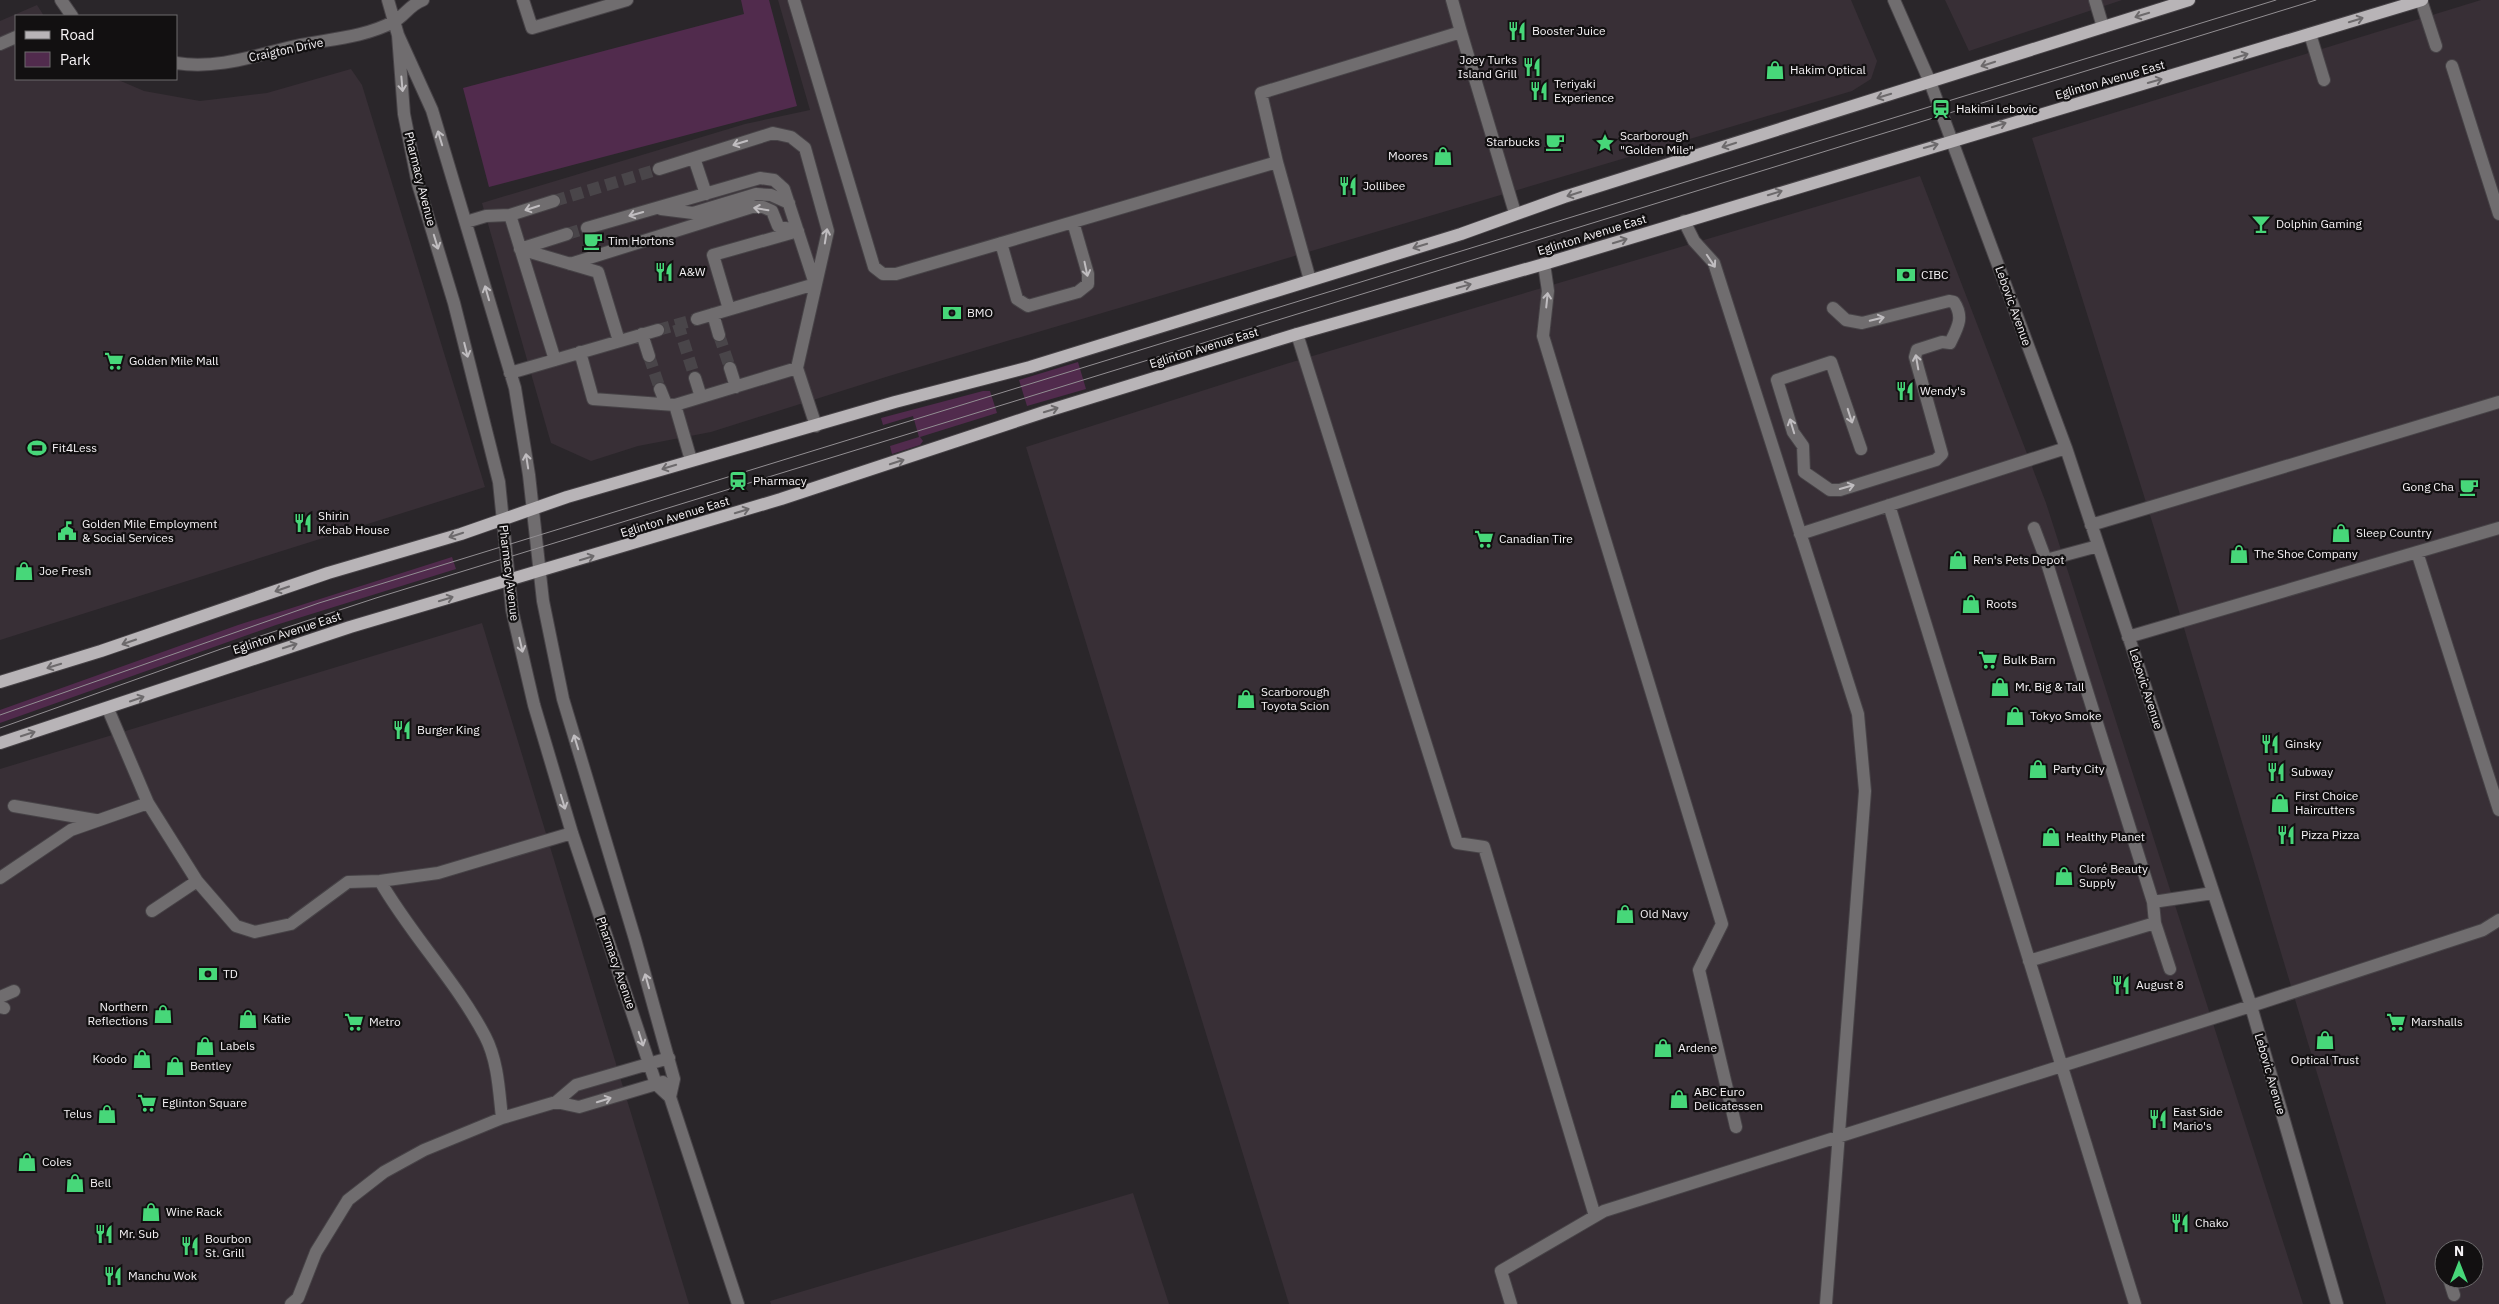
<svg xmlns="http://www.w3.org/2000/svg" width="2499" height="1304" font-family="'IBM Plex Sans',sans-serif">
<rect width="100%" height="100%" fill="#2a262a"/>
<path fill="#382f36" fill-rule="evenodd" d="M778,0H1851L1877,61L1871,79L1852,91L889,376L711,432L638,446L591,461L551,443L482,203L745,124L810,110Z
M1945,0H2122L1969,51Z
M2481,0H2499V1304H2386L2155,531L2032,138ZM2444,1249H2474V1279H2444Z
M37,5L44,16H16V79H116L144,91L200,101L267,93L351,69L362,85L485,487L0,640V21Z
M1920,176L2046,503L2303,1304H1289L1026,447L1289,363Z
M482,623L689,1304H0V769Z
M1133,1193L1169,1304H771L770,1301Z"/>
<path fill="#512b4d" d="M741,0H769L797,106L489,187L463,88L744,14Z
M1078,362L1086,389L1027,406L1019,380Z
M983,391H990L997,413L920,437L923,441L920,445L892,454L890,446L919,437L913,416L883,425L881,418Z
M452,557L456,569L276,625L0,723V710L238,625Z"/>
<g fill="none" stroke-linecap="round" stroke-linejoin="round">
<path stroke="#494549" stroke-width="12" stroke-dasharray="12 6" stroke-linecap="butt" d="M554,201L659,169
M567,234L587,228
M678,324L695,378
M658,330L697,319
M719,335L730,368
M649,356L660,389"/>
<g stroke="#474347" stroke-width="14">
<path id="minor" d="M61,0L72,16
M388,0L398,35L432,110L515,388L529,475L543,601L563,699L635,939L674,1079L670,1097
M523,0L532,28L627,0
M794,0L874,267L883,274H896L1277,162L1261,93L1461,32L1452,0
M1894,0L1930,82L2066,448L2251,1006L2337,1304
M2095,0L2103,27
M2421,0L2436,46
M1461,32L1515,213
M2310,34L2324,80
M398,35L404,114L418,184L454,303L499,482L512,610L534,705L572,833L656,1084L670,1097L738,1304
M0,44L16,37
M176,63C219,70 259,54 300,45C331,39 365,37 393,22C405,16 409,5 423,0
M2452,66L2499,214
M694,158L706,194
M1277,162L1310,280
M659,169L773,133L791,137L805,148L828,231L797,368L816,426
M661,209L693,213L756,194L771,195L789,203
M510,215L554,201
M1684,221L1694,241L1714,263L1858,714L1865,791L1826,1304
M466,222L486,216L510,215L555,360
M587,228L760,178L774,180L784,189L815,284
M1001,243L1017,299L1028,306L1078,292L1088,284V274L1073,222
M520,249L598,272L619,341
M520,249L567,234
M570,264L752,207H763L772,211L778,226L798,231
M1544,264L1548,291L1543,336L1722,924L1699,970L1736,1127
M1833,308L1846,320L1862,323L1949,301L1954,302C1964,317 1958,327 1950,343L1942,342L1917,350L1915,357L1942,454L1936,460L1840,490H1830L1804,472L1803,446L1793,432L1777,380L1831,362L1861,449
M729,309L713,255L798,231
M713,314L719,335
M697,319L815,284
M642,334L649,356
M1297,334L1457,843L1484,847L1595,1216
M580,352L593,399L675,405
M730,368L736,387
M510,373L658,330
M695,378L701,397
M660,389L666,404
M691,460L675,405L797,368
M1889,505L2135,1304
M2091,525L2499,402
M2034,528L2046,560
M1800,534L2066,448
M2098,546L2046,560L2153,902
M2417,552L2499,810
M2128,637L2499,528
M108,709L148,803L197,881L236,926L255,932L291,924L348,882L380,881L438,873L572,833
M14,806L95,820
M0,878L71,830L148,803
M380,881C411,935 456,981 485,1036C498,1061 499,1091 502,1118
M152,911L197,881
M2155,923L2170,969
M2029,961L2155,923L2153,902L2213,893
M0,997L14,991
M0,1007L4,1008
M556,1102L579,1107L663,1082
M2442,1259L2444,1265
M2449,1279L2454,1295
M291,1304L298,1298L316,1252L348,1200L384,1172L424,1150L502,1118L556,1102L576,1085L669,1058
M1511,1304L1501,1271L1604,1211L2251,1006L2483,930L2499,920"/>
</g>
<g stroke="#474347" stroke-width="14">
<path id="major" d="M0,682L101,651L328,573L461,534L567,497L895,402L1030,367L1461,234L1564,197L2189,0
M0,743L350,627L781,499L1044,412L1297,334L1544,264L2422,0"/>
</g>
<use href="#minor" stroke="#706d6f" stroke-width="12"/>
<use href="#major" stroke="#b8b4b7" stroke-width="12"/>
<path stroke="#928e92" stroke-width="1" d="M0,715L319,603L2276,0
M0,728L221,649L376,598L2316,0"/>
</g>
<defs><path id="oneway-shaft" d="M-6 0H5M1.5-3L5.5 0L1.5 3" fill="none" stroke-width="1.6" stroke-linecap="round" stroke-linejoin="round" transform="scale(1.25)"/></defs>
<g stroke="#6d6a6c">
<use href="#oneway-shaft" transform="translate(2142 15) rotate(163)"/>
<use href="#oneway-shaft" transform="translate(2356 20) rotate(-17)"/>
<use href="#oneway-shaft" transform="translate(2241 56) rotate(-17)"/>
<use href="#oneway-shaft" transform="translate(1988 64) rotate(162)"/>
<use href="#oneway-shaft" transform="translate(2155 81) rotate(-16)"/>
<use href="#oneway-shaft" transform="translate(1884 96) rotate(163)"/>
<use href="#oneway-shaft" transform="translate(1999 125) rotate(-17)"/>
<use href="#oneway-shaft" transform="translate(1729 145) rotate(162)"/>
<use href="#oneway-shaft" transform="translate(1931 146) rotate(-16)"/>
<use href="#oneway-shaft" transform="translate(1775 193) rotate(-17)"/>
<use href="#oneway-shaft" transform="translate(1574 194) rotate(162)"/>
<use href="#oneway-shaft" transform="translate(1620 241) rotate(-17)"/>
<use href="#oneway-shaft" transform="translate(1420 246) rotate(163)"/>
<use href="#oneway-shaft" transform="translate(1464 286) rotate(-15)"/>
<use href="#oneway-shaft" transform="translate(1051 410) rotate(-17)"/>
<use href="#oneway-shaft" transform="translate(897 462) rotate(-18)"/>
<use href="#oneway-shaft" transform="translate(669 467) rotate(163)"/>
<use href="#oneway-shaft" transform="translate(742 511) rotate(-17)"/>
<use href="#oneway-shaft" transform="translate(456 535) rotate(162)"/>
<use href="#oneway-shaft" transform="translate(587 558) rotate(-17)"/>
<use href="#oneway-shaft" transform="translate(282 589) rotate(161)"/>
<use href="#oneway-shaft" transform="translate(446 599) rotate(-17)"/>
<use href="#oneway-shaft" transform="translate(129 642) rotate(161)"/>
<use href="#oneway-shaft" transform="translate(290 646) rotate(-18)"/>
<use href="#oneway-shaft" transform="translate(54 666) rotate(163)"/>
<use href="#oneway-shaft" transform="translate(137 699) rotate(-19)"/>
<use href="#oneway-shaft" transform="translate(28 734) rotate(-18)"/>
</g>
<g stroke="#c0bdc0">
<use href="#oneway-shaft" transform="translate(402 84) rotate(85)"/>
<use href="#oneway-shaft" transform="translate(440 138) rotate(-107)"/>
<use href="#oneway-shaft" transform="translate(740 143) rotate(163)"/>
<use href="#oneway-shaft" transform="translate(532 208) rotate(162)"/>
<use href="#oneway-shaft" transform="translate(761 209) rotate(-171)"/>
<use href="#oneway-shaft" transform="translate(636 214) rotate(164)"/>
<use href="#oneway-shaft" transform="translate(826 236) rotate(-81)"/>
<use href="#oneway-shaft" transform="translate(436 242) rotate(73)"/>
<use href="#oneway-shaft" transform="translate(1711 261) rotate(56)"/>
<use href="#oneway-shaft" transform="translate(1086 269) rotate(78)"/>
<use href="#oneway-shaft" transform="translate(487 293) rotate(-106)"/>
<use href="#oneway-shaft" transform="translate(1547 300) rotate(-84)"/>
<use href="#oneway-shaft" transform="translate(1877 319) rotate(-14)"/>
<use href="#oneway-shaft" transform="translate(466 350) rotate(76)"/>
<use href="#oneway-shaft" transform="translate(1917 362) rotate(-100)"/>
<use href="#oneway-shaft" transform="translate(1850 416) rotate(72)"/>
<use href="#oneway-shaft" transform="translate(1792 426) rotate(-107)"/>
<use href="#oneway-shaft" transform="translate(527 461) rotate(-99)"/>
<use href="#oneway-shaft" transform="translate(1847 487) rotate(-16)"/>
<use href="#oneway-shaft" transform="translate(521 645) rotate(77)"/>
<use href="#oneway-shaft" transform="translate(576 742) rotate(-107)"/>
<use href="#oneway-shaft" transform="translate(563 802) rotate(73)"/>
<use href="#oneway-shaft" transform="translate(647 981) rotate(-106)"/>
<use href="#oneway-shaft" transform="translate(641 1039) rotate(72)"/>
<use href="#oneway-shaft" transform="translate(604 1100) rotate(-17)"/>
</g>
<defs>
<g id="restaurant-bare" transform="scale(1.5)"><path d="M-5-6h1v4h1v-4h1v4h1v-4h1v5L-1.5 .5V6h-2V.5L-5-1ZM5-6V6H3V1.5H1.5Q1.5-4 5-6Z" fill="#47d779" stroke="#121011" stroke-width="2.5" paint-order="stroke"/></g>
<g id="shop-bare" transform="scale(1.5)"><path d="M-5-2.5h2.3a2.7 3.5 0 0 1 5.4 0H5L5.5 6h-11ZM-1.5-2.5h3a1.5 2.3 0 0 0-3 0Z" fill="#47d779" stroke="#121011" stroke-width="2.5" paint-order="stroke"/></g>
<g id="station-bare" transform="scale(1.5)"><path d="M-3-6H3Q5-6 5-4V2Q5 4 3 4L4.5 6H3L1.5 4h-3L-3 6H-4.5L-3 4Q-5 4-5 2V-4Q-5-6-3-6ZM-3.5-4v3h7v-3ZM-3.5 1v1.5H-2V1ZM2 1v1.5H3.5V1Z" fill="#47d779" stroke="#121011" stroke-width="2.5" paint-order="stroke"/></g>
<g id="cafe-bare" transform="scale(1.5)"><path d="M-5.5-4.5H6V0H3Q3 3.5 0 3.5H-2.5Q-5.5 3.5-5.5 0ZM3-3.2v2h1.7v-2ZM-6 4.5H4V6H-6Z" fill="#47d779" stroke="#121011" stroke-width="2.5" paint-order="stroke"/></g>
<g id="sight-bare" transform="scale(1.5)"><path d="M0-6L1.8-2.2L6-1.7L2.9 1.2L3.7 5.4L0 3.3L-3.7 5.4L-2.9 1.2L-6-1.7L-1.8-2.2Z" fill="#47d779" stroke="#121011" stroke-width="2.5" paint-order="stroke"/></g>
<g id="bar-bare" transform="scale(1.5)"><path d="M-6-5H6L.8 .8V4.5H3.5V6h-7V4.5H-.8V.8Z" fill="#47d779" stroke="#121011" stroke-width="2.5" paint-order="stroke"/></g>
<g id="bank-bare" transform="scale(1.5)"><path d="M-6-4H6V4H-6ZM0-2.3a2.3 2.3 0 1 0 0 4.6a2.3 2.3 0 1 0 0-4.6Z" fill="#47d779" stroke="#121011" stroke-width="2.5" paint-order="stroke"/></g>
<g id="supermarket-bare" transform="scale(1.5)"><path d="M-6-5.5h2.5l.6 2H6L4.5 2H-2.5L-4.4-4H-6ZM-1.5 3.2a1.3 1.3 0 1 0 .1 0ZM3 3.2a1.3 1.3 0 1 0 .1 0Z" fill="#47d779" stroke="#121011" stroke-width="2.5" paint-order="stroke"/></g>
<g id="stadium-bare" transform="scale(1.5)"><path d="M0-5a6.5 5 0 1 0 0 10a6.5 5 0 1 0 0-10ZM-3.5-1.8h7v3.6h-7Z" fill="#47d779" stroke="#121011" stroke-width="2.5" paint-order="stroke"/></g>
<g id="civic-bare" transform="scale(1.5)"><path d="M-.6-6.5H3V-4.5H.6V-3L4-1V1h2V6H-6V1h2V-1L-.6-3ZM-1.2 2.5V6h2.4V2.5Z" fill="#47d779" stroke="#121011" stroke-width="2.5" paint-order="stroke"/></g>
</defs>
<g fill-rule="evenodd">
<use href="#restaurant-bare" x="1517" y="31"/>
<use href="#restaurant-bare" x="1532" y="67"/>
<use href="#shop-bare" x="1775" y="70"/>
<use href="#restaurant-bare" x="1539" y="91"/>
<use href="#station-bare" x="1941" y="109"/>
<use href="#cafe-bare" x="1555" y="142"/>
<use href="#sight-bare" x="1605" y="143"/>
<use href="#shop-bare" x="1443" y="156"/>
<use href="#restaurant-bare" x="1348" y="186"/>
<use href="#bar-bare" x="2261" y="224"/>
<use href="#cafe-bare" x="593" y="241"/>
<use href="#restaurant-bare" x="664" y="272"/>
<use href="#bank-bare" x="1906" y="275"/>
<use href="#bank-bare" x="952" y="313"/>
<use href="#supermarket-bare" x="114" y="361"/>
<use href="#restaurant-bare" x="1905" y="391"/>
<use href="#stadium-bare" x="37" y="448"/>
<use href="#station-bare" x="738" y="481"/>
<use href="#cafe-bare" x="2469" y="487"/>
<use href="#restaurant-bare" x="303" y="523"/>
<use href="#civic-bare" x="67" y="531"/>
<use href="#shop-bare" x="2341" y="533"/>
<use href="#supermarket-bare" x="1484" y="539"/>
<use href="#shop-bare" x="2239" y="554"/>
<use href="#shop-bare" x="1958" y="560"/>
<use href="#shop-bare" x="24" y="571"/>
<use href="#shop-bare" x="1971" y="604"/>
<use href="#supermarket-bare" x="1988" y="660"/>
<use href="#shop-bare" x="2000" y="687"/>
<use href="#shop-bare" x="1246" y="699"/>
<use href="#shop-bare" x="2015" y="716"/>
<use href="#restaurant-bare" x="402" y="730"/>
<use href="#restaurant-bare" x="2270" y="744"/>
<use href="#shop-bare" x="2038" y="769"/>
<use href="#restaurant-bare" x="2276" y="772"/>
<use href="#shop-bare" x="2280" y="803"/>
<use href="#restaurant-bare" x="2286" y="835"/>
<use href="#shop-bare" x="2051" y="837"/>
<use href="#shop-bare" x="2064" y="876"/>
<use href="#shop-bare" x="1625" y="914"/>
<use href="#bank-bare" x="208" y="974"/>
<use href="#restaurant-bare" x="2121" y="985"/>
<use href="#shop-bare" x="163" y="1014"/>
<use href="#shop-bare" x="248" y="1019"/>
<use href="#supermarket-bare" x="354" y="1022"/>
<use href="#supermarket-bare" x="2396" y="1022"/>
<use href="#shop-bare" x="2325" y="1040"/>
<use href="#shop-bare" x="205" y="1046"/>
<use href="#shop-bare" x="1663" y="1048"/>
<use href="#shop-bare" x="142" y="1059"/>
<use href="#shop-bare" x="175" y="1066"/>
<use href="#shop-bare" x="1679" y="1099"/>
<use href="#supermarket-bare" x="147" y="1103"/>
<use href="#shop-bare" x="107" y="1114"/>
<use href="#restaurant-bare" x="2158" y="1119"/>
<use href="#shop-bare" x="27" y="1162"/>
<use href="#shop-bare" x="75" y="1183"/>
<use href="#shop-bare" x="151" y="1212"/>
<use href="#restaurant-bare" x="2180" y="1223"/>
<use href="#restaurant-bare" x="104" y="1234"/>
<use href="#restaurant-bare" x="190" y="1246"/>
<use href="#restaurant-bare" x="113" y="1276"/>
</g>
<g text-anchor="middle" stroke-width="4.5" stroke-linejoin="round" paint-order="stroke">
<g font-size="12" fill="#f6f3f6" stroke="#121011" text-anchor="start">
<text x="1532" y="35">Booster Juice</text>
<text x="1517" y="64" text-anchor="end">Joey Turks<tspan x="1517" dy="14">Island Grill</tspan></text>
<text x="1790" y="74">Hakim Optical</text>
<text x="1554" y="88">Teriyaki<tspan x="1554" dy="14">Experience</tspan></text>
<text x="1956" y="113">Hakimi Lebovic</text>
<text x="1620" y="140">Scarborough<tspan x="1620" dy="14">"Golden Mile"</tspan></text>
<text x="1540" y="146" text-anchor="end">Starbucks</text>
<text x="1428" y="160" text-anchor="end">Moores</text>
<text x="1363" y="190">Jollibee</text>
<text x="2276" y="228">Dolphin Gaming</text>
<text x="608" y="245">Tim Hortons</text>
<text x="679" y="276">A&amp;W</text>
<text x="1921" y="279">CIBC</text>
<text x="967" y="317">BMO</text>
<text x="129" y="365">Golden Mile Mall</text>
<text x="1920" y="395">Wendy's</text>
<text x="52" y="452">Fit4Less</text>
<text x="753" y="485">Pharmacy</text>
<text x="2454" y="491" text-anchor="end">Gong Cha</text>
<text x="318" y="520">Shirin<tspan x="318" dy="14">Kebab House</tspan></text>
<text x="82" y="528">Golden Mile Employment<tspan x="82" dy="14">&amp; Social Services</tspan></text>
<text x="2356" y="537">Sleep Country</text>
<text x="1499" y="543">Canadian Tire</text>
<text x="2254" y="558">The Shoe Company</text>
<text x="1973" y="564">Ren's Pets Depot</text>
<text x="39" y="575">Joe Fresh</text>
<text x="1986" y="608">Roots</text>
<text x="2003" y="664">Bulk Barn</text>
<text x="2015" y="691">Mr. Big &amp; Tall</text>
<text x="1261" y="696">Scarborough<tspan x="1261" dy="14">Toyota Scion</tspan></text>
<text x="2030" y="720">Tokyo Smoke</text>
<text x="417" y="734">Burger King</text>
<text x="2285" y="748">Ginsky</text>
<text x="2053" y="773">Party City</text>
<text x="2291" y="776">Subway</text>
<text x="2295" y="800">First Choice<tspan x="2295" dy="14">Haircutters</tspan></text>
<text x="2301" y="839">Pizza Pizza</text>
<text x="2066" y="841">Healthy Planet</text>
<text x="2079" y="873">Cloré Beauty<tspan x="2079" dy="14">Supply</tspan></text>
<text x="1640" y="918">Old Navy</text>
<text x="223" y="978">TD</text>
<text x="2136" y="989">August 8</text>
<text x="148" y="1011" text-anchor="end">Northern<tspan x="148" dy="14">Reflections</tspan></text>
<text x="263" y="1023">Katie</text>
<text x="369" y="1026">Metro</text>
<text x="2411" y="1026">Marshalls</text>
<text x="220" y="1050">Labels</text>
<text x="1678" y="1052">Ardene</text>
<text x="127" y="1063" text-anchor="end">Koodo</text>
<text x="2325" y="1064" text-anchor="middle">Optical Trust</text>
<text x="190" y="1070">Bentley</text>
<text x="1694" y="1096">ABC Euro<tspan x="1694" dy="14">Delicatessen</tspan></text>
<text x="162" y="1107">Eglinton Square</text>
<text x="2173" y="1116">East Side<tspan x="2173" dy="14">Mario's</tspan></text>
<text x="92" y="1118" text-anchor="end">Telus</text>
<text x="42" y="1166">Coles</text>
<text x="90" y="1187">Bell</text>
<text x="166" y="1216">Wine Rack</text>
<text x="2195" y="1227">Chako</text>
<text x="119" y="1238">Mr. Sub</text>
<text x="205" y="1243">Bourbon<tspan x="205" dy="14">St. Grill</tspan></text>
<text x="128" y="1280">Manchu Wok</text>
</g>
<g font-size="12" fill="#f6f3f6" stroke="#121011">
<text transform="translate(286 50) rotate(-12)" y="4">Craigton Drive</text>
<text transform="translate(2110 80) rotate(-16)" y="4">Eglinton Avenue East</text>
<text transform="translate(420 179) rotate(76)" y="4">Pharmacy Avenue</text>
<text transform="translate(1592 235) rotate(-17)" y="4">Eglinton Avenue East</text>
<text transform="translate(2013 306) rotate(70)" y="4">Lebovic Avenue</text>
<text transform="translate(1204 348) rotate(-17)" y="4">Eglinton Avenue East</text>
<text transform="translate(675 517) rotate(-17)" y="4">Eglinton Avenue East</text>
<text transform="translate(509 573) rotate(83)" y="4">Pharmacy Avenue</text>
<text transform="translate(287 633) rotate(-18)" y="4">Eglinton Avenue East</text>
<text transform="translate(2146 689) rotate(72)" y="4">Lebovic Avenue</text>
<text transform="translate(616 963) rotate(71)" y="4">Pharmacy Avenue</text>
<text transform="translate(2270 1074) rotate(74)" y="4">Lebovic Avenue</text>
</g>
</g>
<rect x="15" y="15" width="162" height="65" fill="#121011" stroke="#6d6b6d"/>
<rect x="25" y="31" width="25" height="8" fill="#b8b4b7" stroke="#6d6b6d"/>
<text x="60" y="40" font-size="15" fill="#f6f3f6">Road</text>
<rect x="25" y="52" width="25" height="15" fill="#512b4d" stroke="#6d6b6d"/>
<text x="60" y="65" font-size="15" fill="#f6f3f6">Park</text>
<g transform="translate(2459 1264)"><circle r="24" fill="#121011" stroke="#6d6b6d"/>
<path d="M0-4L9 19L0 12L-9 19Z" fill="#47d779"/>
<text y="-8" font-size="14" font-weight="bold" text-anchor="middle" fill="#f6f3f6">N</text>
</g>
</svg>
